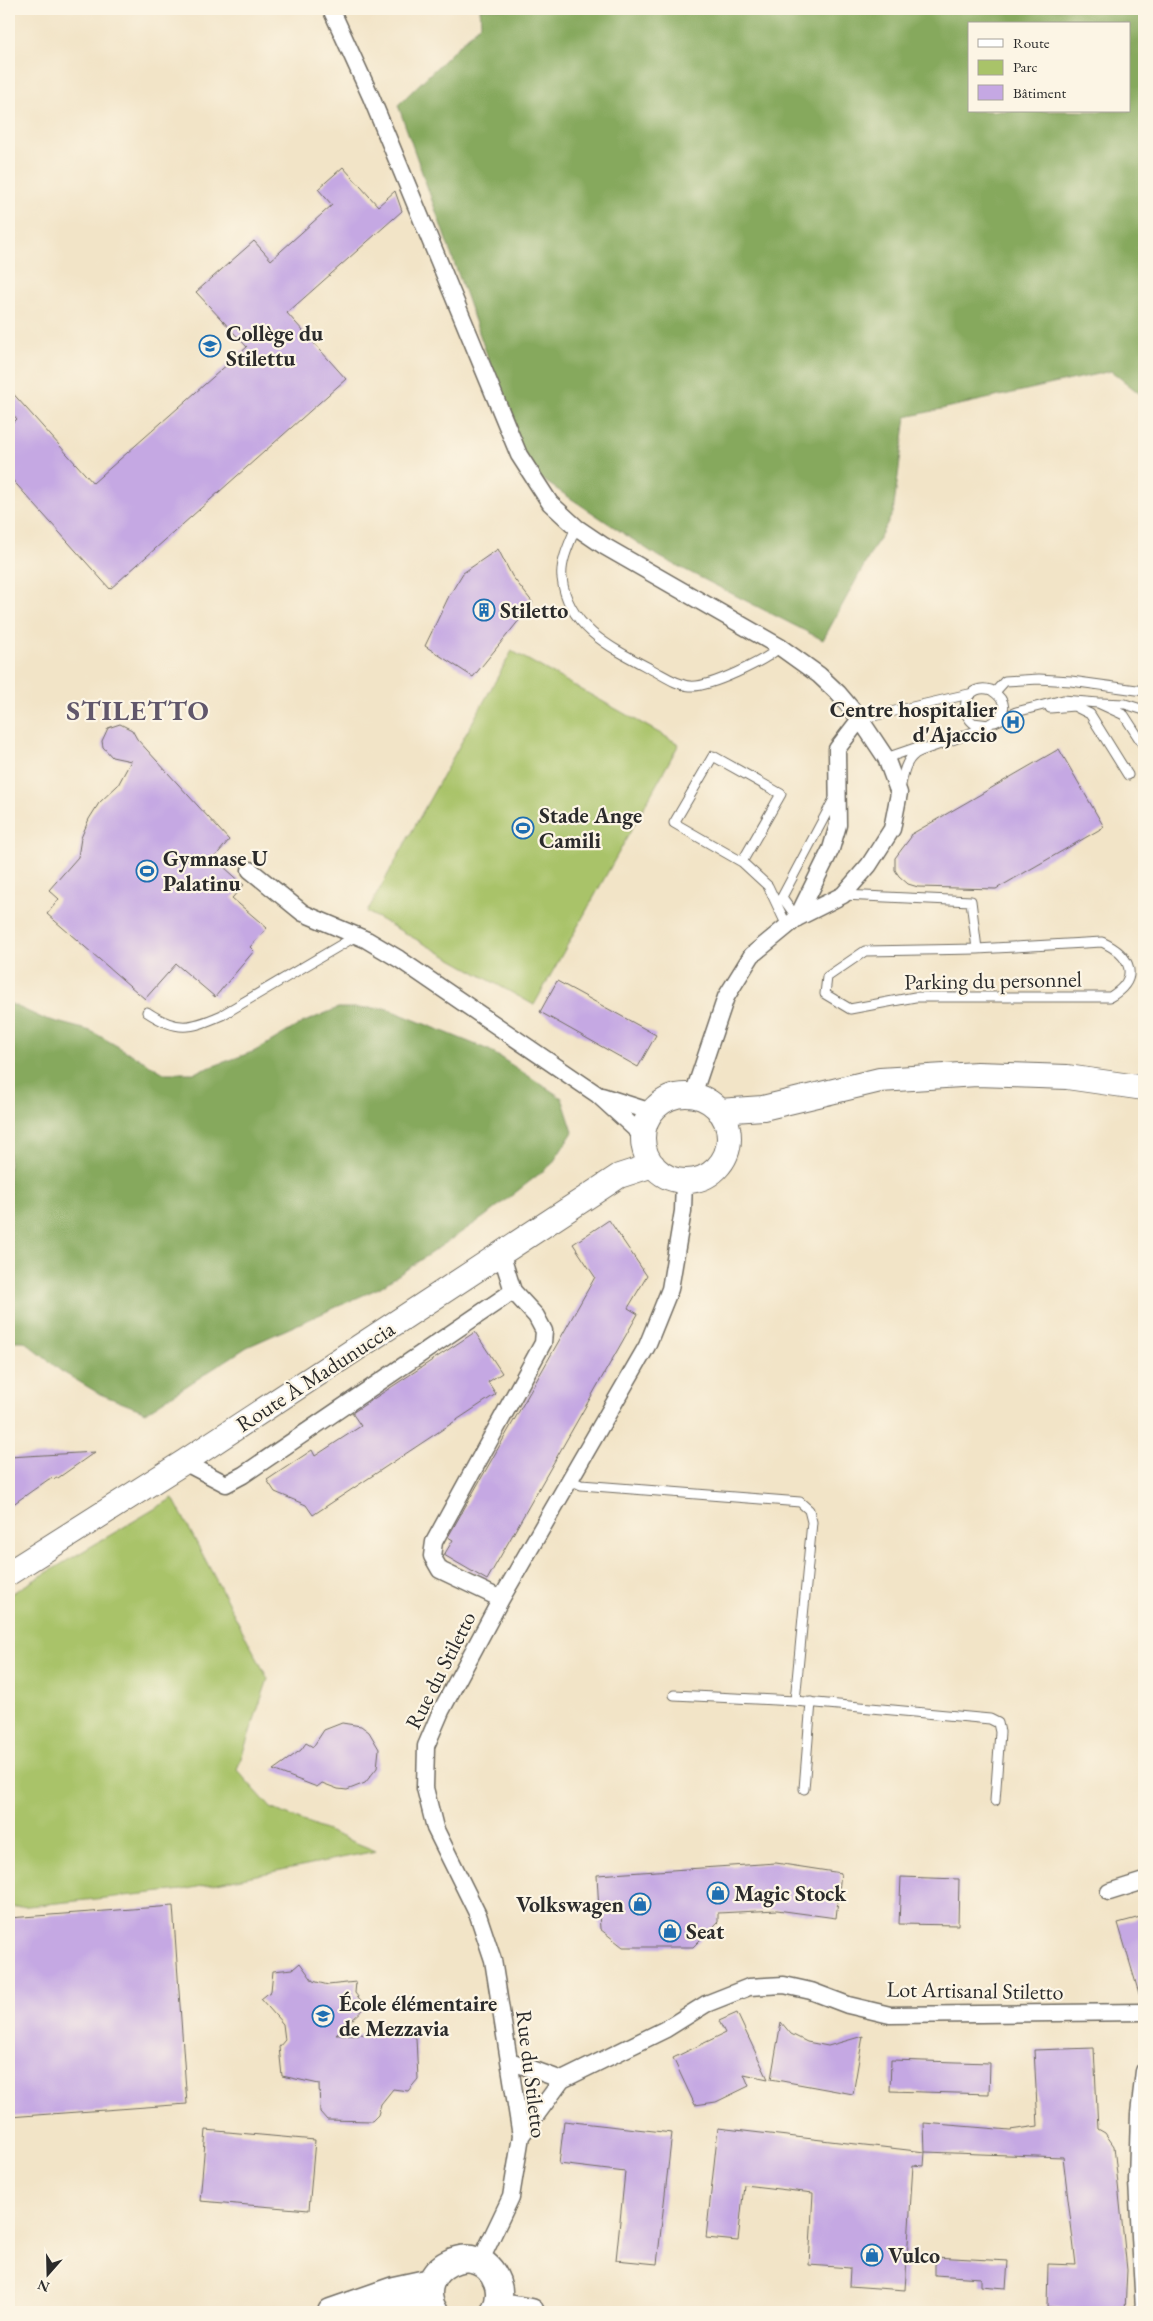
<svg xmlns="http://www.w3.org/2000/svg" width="1153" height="2321" font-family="'EB Garamond',serif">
<rect width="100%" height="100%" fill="#fcf5e5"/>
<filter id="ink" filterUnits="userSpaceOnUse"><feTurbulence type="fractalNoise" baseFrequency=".02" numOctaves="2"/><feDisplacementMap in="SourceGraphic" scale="10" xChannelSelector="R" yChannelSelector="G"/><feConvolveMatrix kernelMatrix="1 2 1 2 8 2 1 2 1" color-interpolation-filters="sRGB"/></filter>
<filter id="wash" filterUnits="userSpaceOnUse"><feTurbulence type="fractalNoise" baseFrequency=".0096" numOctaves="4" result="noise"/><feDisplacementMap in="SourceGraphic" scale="20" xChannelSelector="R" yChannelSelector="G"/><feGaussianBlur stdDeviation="1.12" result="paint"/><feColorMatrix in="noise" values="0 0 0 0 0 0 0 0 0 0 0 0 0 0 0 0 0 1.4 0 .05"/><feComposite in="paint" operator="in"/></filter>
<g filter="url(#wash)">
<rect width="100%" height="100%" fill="#f2e4c7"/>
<path fill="#a9c369" stroke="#6a774a" d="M512,651L679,744L534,1005L367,912Z
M173,1498L268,1679L237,1770L271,1808L376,1851L182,1890L9,1908V1595Z"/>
<path fill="#86a95d" stroke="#586a44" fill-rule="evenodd" d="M480,9H1144V397L1111,371L906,417L893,513L823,640L656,555L528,470L398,105L481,24ZM969,24H1129V111H969Z
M9,1003L42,1018L91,1031L164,1073H194L255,1051L302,1023L338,1008H385L489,1050L562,1098L573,1132L552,1164L484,1217L379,1288L247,1347L146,1412L100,1394L61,1371L24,1341H9Z"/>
<g id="blocks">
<path fill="#c5a8e3" d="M343,167L378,206L395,191L402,211L287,313L346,379L110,589L9,476V427L17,419L9,410V389L93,483L247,347L196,292L254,241L271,260L332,205L318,189Z
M498,549L512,576L533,603L473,677L425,646L449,596L463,573Z
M120,724L132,730L137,739L229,840L214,858L244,885L232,898L267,928L250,947L254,951L215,997L176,964L145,999L47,914L59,899L49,890L78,857L81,838L89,819L99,803L118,785L131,761L112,757L103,747L102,741L108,728Z
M1059,749L1104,827L996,889L918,887L908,884L899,876L895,870V858L911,837L910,835Z
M557,981L656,1035L638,1067L540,1012Z
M609,1220L647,1276L628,1308L638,1314L487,1580L444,1555L453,1540L448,1537L595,1277L573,1244Z
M475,1332L502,1373L488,1382L496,1394L313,1515L306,1505L275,1492L267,1480L312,1450L315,1456L361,1426L352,1413Z
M95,1452L58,1478L49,1479L9,1507V1457Z
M342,1723L361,1726L369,1732L379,1749L377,1768L365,1783L347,1790L338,1789L322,1783L317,1787L273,1770L301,1750L306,1743L313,1747L324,1730Z
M776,1863L841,1873L836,1918L777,1910L718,1913V1922L693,1947H623L600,1929L597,1875Z
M901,1877L959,1879L958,1925L899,1924Z
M173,1906L187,2104L9,2117V1918Z
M1144,1916V1997H1140L1118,1923Z
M300,1963L313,1981L328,1985L356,1982L355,1993L366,2007L336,2035L409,2033L416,2038L418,2079L408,2091L393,2089L381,2104L378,2115L372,2121L327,2120L320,2112L319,2084L282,2076L279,2047L285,2040L283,2024L261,1999L271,1991L273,1971L293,1969Z
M737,2013L768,2079L744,2074L749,2086L716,2102L695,2105L673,2058L725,2033L719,2021Z
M781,2022L791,2034L807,2042L828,2046L863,2036L853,2094L771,2079Z
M1094,2048L1098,2129L1105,2133L1114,2146L1127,2270L1125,2311L1047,2307L1048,2264L1076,2265L1063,2157L925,2152L924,2123L1010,2130L1038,2126L1034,2050Z
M891,2060L990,2063L989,2094L890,2091Z
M564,2121L672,2133L657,2264L616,2260L625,2172L559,2164Z
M718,2128L925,2152L924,2166L913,2165L905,2290L849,2286L850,2268L809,2265L813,2193L744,2185L738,2241L706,2238Z
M206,2130L315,2140L309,2210L200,2201Z
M935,2257L1008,2261L1006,2288L981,2286V2278L935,2275Z"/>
</g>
</g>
<g filter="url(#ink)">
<use href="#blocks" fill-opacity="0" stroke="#716c62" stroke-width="1"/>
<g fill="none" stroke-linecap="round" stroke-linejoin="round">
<g stroke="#716c62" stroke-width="11">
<path id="service" d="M576,527C570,542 560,562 562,578C567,627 613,649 651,669C663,675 676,685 690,686C709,688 765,661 780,647
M995,692L1005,681L1039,679L1071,681L1144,691
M1100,703L1125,704L1144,710
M1050,708L1074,706L1090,714L1128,775
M860,719L969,694
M995,722L1016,712L1063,700L1098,703L1124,715L1144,746
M886,758L921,746
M900,789C903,777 904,762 915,754C928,744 1041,723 991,690C969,683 956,708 973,723L989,725
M742,862L781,794L713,756L674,823L742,862L768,886L787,926
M843,895L971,901L977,949L865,951L827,977L825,994L850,1009L915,997H1110C1142,978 1130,955 1102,942L977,949
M797,918L782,897L835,797
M147,1012C177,1032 190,1029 222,1015L356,936
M570,1480L581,1485L800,1502L809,1510L812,1522L795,1701
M674,1695L795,1701L990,1719L998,1723L1000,1732L995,1801
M804,1789L811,1702"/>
</g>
<g stroke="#716c62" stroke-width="19">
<path id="minor" d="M331,9L371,97L519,455L550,503L576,527L604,546L780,647L819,675L838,693L860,719
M250,870L303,913L367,940L399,959L598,1095L643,1136
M693,1095L726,997L752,955L797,918L843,895L869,865L892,829L899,793L886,758L860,719L837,749L838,825L831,849L797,918
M602,1096L652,1112
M184,1462L226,1484L243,1475L513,1291L501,1253
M501,1599L440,1570L432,1556L434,1542L543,1343L544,1331L536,1316L513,1291
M1109,1892L1144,1881
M510,2061L562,2080
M1144,2071L1139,2114L1137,2181L1144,2309
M521,2136L562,2080L666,2029L706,2004L749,1987L784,1985L811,1991L848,2005L890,2015L1144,2012
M480,2262L511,2197L521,2136L493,1960L478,1915L435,1828L425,1788L426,1746L441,1711L501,1599L647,1346L670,1289L683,1211L684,1180"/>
</g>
<g stroke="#716c62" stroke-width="26">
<path id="secondary" d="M643 1138a43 43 0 1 1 86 0a43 43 0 1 1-86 0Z
M719,1111L763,1108L880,1080L977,1074L1067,1077L1144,1088
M9,1573L184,1462L619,1176L653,1165"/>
</g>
<g stroke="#716c62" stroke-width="29">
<path id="primary" d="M497,2306L531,2312
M331,2312L394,2290L431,2282
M388,2312L396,2310H433
M435,2312C408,2270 479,2233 497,2282C501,2293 499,2303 494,2312"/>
</g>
<use href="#service" stroke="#fff" stroke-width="9"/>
<use href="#minor" stroke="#fff" stroke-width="16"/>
<use href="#secondary" stroke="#fff" stroke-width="24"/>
<use href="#primary" stroke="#fff" stroke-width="26"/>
</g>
</g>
<defs>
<g id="school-ring" transform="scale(1.125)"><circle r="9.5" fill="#fcf5e5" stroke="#1f6fb2" stroke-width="1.5"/><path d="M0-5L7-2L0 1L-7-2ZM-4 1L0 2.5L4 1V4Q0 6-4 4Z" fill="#1f6fb2"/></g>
<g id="building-ring" transform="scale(1.125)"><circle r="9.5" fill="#fcf5e5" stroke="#1f6fb2" stroke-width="1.5"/><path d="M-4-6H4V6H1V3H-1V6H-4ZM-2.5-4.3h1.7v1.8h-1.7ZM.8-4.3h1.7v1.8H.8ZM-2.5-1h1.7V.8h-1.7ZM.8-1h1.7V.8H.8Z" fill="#1f6fb2"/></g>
<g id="hospital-ring" transform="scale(1.125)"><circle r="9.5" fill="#fcf5e5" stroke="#1f6fb2" stroke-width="1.5"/><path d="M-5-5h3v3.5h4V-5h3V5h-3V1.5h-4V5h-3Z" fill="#1f6fb2"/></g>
<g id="stadium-ring" transform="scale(1.125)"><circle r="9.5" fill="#fcf5e5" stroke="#1f6fb2" stroke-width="1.5"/><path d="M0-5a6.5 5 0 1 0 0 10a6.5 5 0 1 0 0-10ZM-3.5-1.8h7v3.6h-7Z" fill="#1f6fb2"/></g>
<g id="shop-ring" transform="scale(1.125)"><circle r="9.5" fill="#fcf5e5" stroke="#1f6fb2" stroke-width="1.5"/><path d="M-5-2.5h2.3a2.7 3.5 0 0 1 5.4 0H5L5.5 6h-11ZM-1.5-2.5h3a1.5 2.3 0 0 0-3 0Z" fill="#1f6fb2"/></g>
</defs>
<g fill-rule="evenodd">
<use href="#school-ring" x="210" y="346"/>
<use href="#building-ring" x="484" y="610"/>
<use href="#hospital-ring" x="1013" y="722"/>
<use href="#stadium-ring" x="523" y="828"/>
<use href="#stadium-ring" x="147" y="871"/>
<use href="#shop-ring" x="718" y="1893"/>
<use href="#shop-ring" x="640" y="1904"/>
<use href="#shop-ring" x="670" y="1931"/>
<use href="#school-ring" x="323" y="2016"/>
<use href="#shop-ring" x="872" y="2255"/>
</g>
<g text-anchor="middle" stroke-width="4.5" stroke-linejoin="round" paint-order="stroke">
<g font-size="22" font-weight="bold" fill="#2b2b2b" stroke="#fcf5e5" text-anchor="start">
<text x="226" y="341">Collège du<tspan x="226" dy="25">Stilettu</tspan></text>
<text x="500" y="618">Stiletto</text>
<text x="997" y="717" text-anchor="end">Centre hospitalier<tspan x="997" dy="25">d'Ajaccio</tspan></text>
<text x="539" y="823">Stade Ange<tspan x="539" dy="25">Camili</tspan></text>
<text x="163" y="866">Gymnase U<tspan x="163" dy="25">Palatinu</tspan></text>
<text x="734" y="1901">Magic Stock</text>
<text x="624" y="1912" text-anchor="end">Volkswagen</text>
<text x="686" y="1939">Seat</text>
<text x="339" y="2011">École élémentaire<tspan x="339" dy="25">de Mezzavia</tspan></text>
<text x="888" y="2263">Vulco</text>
</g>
<g font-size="22" fill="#2b2b2b" stroke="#fcf5e5">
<text transform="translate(993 980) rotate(-1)" y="8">Parking du personnel</text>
<text transform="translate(315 1376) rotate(-33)" y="8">Route À Madunuccia</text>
<text transform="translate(440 1670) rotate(-63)" y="8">Rue du Stiletto</text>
<text transform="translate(975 1990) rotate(1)" y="8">Lot Artisanal Stiletto</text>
<text transform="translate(532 2074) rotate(83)" y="8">Rue du Stiletto</text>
</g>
<g font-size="28" font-weight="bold" letter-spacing="1" fill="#61576b" stroke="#fcf5e5">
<text x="138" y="720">STILETTO</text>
</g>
</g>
<rect width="1153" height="2321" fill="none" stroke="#fcf5e5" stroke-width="30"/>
<rect x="968" y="22" width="162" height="90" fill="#fcf5e5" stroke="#a8a49b"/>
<rect x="978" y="39" width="25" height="8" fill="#ffffff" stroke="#a8a49b"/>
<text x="1013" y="48" font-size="15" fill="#2b2b2b">Route</text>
<rect x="978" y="60" width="25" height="15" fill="#a9c369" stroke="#a8a49b"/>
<text x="1013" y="72" font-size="15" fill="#2b2b2b">Parc</text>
<rect x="978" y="85" width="25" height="15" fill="#c5a8e3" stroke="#a8a49b"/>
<text x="1013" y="98" font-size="15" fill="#2b2b2b">Bâtiment</text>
<g transform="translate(48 2274) rotate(200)" stroke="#fcf5e5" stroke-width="4" paint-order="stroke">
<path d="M0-4L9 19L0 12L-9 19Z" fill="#2b2b2b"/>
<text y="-8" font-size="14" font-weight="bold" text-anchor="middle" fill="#2b2b2b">N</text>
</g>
</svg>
